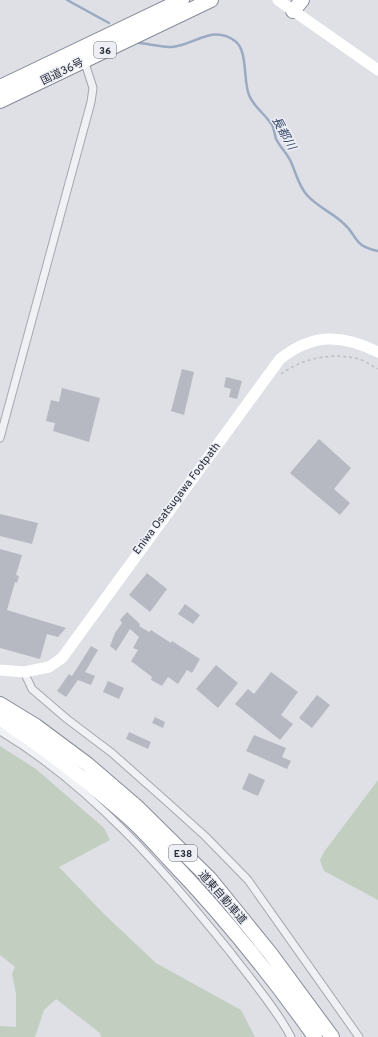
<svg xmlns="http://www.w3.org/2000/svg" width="378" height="1037" font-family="Overpass,'Noto Sans JP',sans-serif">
<rect width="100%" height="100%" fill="#dee0e6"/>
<path fill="#c2cfc0" d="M0,746L36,769L104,828L110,840L59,867L104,914L156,963L241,1010L255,1037H101L100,1033L56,999L44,1010L35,1037H0V1026L16,1027V994L12,974L15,967L0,955Z
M378,780V900L324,871L320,860L324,852Z"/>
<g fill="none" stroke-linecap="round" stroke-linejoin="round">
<path stroke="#9baac3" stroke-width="2.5" d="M67,0L109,23
M139,43C149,44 162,47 172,47C195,45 213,24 235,41C248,50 243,81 249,95C254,108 267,115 273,127C274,131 275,135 276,139C280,147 287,153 291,162C296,173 298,184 306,194C316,206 331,212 342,222C359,236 351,245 378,251"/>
</g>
<path fill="#b6b9c2" d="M182,369L194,372L184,415L171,411Z
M226,377L242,381L237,399L229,397L231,389L224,387Z
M62,388L100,398L89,442L53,431L55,423L46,421L51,400L59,402Z
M319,439L351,468L334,489L350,503L340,515L290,473Z
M0,514L38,523L32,544L0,536Z
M0,549L22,555L16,575L19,576L17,583L15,582L7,610L66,628L58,637L47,634L40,659L0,648Z
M147,573L167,589L150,612L129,595Z
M185,604L200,615L193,624L178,614Z
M127,612L140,624L139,626L149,632L151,630L171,643L172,641L200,659L192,673L187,670L178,684L168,677L162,686L151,680L152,677L131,661L138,650L133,648L139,637L130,629L116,651L110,646L115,633L122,623L120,620Z
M91,646L98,650L85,672L95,676L91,685L78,680L66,697L57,691L69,674L72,676Z
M216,665L238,683L218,708L196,689Z
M271,672L298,692L281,715L293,724L280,740L235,704L248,689L254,694Z
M108,681L124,688L119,699L103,692Z
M317,695L330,705L312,728L299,718Z
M155,717L165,722L163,728L152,723Z
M129,732L151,742L148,749L126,739Z
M254,735L286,748L282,757L291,761L287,769L246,751Z
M249,773L265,780L258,796L242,789Z"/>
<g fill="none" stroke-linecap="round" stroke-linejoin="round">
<g stroke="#a4a7af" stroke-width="9">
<path id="street" d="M0,438L91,102L93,88L84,60
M24,672L32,689L67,719L112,753L165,800L205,836L248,880L359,1037
M0,731C92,786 165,871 231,953C250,978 277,1010 291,1037"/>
</g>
<g stroke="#878c9b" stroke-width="16">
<path id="highway" d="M293,11L302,0
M0,87L182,0
M0,101L211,0
M0,704L36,726L87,764L136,806L210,879L270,953L332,1037
M0,719C45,747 87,781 127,816C142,829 156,845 169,859C222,914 271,975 315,1037"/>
</g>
<path stroke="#bcbec5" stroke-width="1.5" stroke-dasharray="3 3" stroke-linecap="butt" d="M281,374C303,358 332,352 359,359C365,361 372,366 378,369"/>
<use href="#street" stroke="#f0f1f5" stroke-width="7"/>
<path stroke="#fff" stroke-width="11" d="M278,0L378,70
M0,670L24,672L49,667L62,658L280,359C313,333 341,334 378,352"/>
<use href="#highway" stroke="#fff" stroke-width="14"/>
</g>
<g text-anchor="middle" stroke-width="3" stroke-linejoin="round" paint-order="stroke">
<g fill="#edeff4" stroke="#636772" stroke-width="1">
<rect x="94" y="42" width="22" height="16" rx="3"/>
<rect x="169" y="845" width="28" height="16" rx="3"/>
</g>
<g font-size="10" font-weight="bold" fill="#282d3b">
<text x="105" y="54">36</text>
<text x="183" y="857">E38</text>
</g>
<g font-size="11" fill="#282d3b" stroke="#edeff4">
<text transform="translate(62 71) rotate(-26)" y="4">国道36号</text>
<text transform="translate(176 498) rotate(-53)" y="4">Eniwa Osatsugawa Footpath</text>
<text transform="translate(223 897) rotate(49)" y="4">道東自動車道</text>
</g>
<g font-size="12" font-style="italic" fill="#36486c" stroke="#edeff4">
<text transform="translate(284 133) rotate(61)" y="4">長都川</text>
</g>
</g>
</svg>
